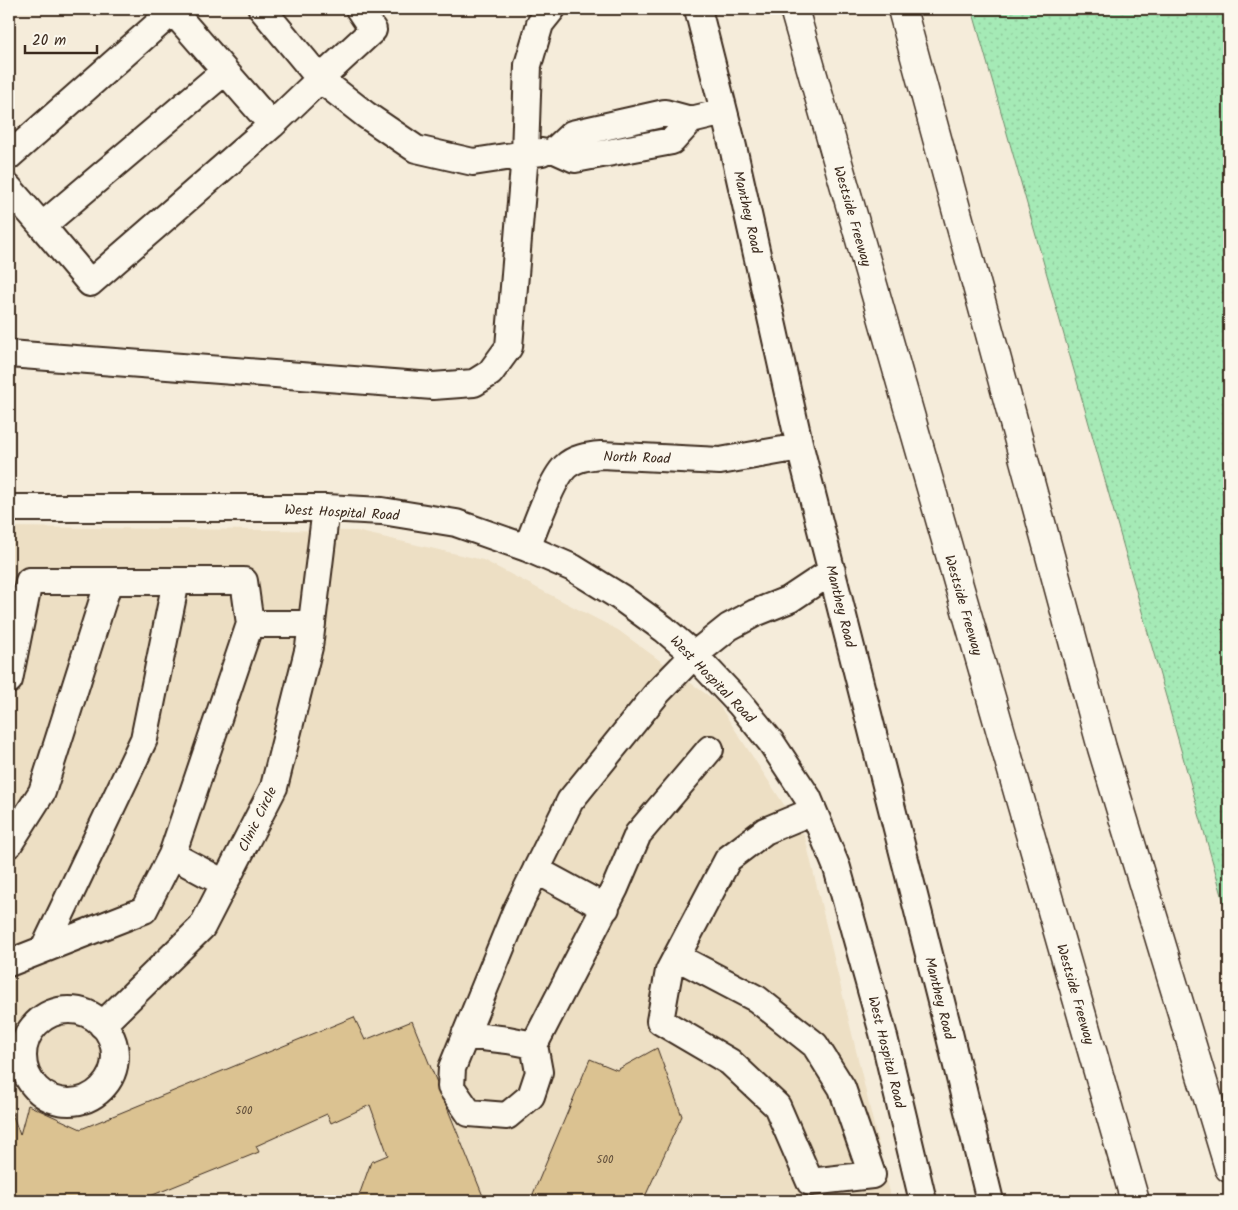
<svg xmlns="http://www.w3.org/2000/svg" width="1238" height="1210" font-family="Kalam,sans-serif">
<defs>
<pattern id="grass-dots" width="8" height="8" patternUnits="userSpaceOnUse" patternTransform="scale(1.25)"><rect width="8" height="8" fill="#a5eab6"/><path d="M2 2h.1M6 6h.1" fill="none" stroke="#8fc99c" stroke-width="1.8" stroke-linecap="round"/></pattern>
</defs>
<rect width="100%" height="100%" fill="#f5ecda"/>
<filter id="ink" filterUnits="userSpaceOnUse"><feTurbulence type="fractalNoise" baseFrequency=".02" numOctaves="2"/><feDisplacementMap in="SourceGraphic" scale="10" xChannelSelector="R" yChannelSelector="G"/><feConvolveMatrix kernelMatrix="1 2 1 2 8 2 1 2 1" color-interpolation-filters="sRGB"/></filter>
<g filter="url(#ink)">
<path fill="#eddfc4" d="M9,527L356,531L483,560L618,630L717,702L805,837L892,1201H9Z"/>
<path fill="url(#grass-dots)" stroke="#708a6a" d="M972,9H1229V920Z"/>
<path fill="#dbc291" stroke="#3b2a1e" d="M354,1017L365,1040L412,1021L485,1201H357L371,1162L388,1155L370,1105L331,1123L327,1114L256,1146L259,1152L138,1201H9V1105L20,1135L28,1105L81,1129Z
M657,1048L682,1116L643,1201H530L590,1059L617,1070Z"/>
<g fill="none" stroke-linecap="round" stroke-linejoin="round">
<g stroke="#3b2a1e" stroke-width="30">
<path id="minor" d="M262,9L320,79L373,30L359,9
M698,9L733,147L800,447L949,1033L990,1201
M691,120L672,141L575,159L555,150L572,134L665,113L691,120L724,112
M542,152L525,154L528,65L540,24L552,9
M9,156L173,11
M9,188L42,226L225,71
M42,226L90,283L272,125
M9,354L433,386L474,383L490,373L509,347L525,154L473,162L416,149L366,115L320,79L272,125L171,9
M9,508H326L382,511L456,523L527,548L573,568L620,597L664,629L694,655L740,704L771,742L808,798L837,868L883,1033L923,1201
M527,548C535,528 551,481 565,467C574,458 588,456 601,455L720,461L800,447
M9,680L29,581H244L250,624H312
M9,844L42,792L109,581
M172,855L250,624
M536,870L606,908
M44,949L144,739L176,581
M677,957L757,999L815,1045L842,1088L872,1175L810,1182L777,1106L730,1062L660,1021L669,971L728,859L765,831L813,811
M9,963L144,910L172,855L224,883
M23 1056a46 46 0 1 1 92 0a46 46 0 1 1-92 0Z
M102,1025L202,927L274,787L309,647L326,508
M465,1035L508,1040L534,1045L539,1072L531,1096L507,1116L469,1113L451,1087L452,1068L516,911L570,801L658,692L694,655L729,627L755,613L790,599L832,571
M534,1045L615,888L638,834L710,749"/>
</g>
<g stroke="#3b2a1e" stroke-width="31">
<path id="highway" d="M794,9L1135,1201
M902,9L1102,748L1229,1168"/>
</g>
<use href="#minor" stroke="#fbf7ec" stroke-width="26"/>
<use href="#highway" stroke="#fbf7ec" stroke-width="28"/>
</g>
</g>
<g text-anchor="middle" stroke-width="4" stroke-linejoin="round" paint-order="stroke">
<g font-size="11" fill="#63503b">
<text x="244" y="1114">500</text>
<text x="605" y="1163">500</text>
</g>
<g font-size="14" fill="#3b2a1e" stroke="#fbf7ec">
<text transform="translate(748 212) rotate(77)" y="5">Manthey Road</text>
<text transform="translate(853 216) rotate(74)" y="5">Westside Freeway</text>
<text transform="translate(637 457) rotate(2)" y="5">North Road</text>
<text transform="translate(342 512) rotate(3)" y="5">West Hospital Road</text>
<text transform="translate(964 605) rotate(74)" y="5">Westside Freeway</text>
<text transform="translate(841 606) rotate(76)" y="5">Manthey Road</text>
<text transform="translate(713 679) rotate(46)" y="5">West Hospital Road</text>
<text transform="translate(257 819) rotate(-64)" y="5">Clinic Circle</text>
<text transform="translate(1076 994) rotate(74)" y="5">Westside Freeway</text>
<text transform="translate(940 998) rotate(76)" y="5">Manthey Road</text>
<text transform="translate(887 1052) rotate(76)" y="5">West Hospital Road</text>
</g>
</g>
<rect width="1238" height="1210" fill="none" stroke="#fbf7ec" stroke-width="30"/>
<rect x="15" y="15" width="1208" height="1180" fill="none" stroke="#3b2a1e" stroke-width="2" filter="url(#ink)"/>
<path d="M25 45v8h72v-8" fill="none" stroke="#3b2a1e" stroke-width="2.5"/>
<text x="32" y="45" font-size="15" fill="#3b2a1e" stroke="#fbf7ec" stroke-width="4" paint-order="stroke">20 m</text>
</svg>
